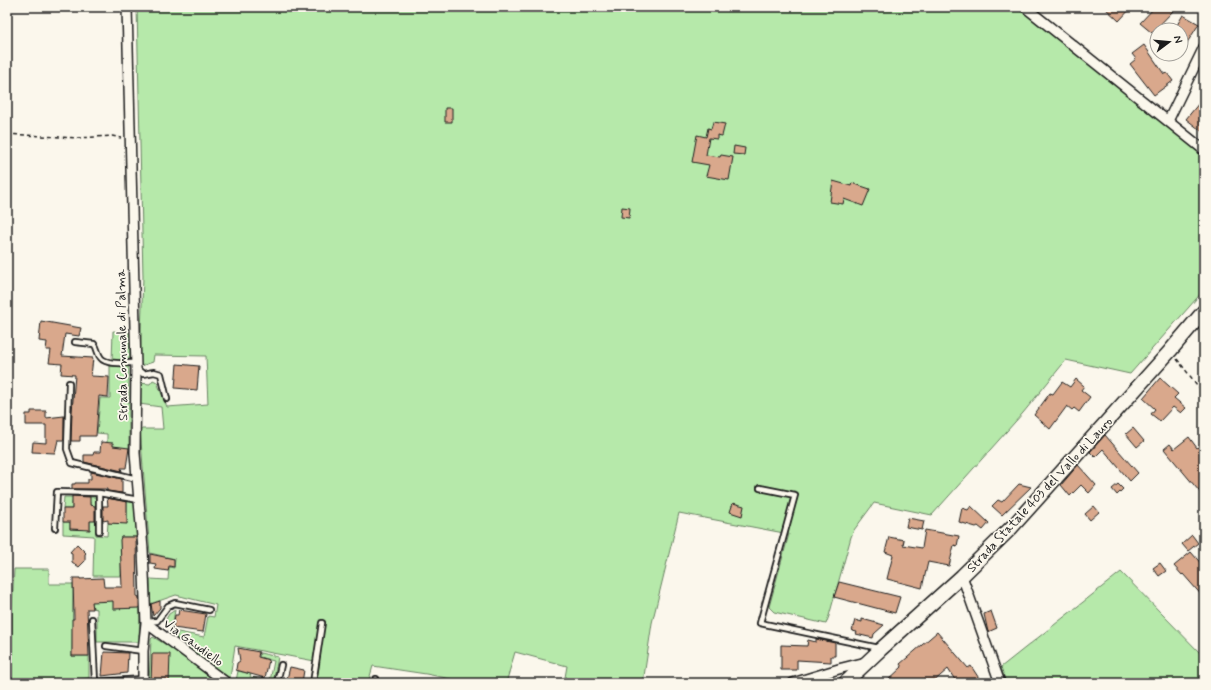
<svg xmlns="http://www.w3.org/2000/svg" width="1211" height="690" font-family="Mynerve,sans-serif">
<rect width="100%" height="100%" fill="#fbf7ec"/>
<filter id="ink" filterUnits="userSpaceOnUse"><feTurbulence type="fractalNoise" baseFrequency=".025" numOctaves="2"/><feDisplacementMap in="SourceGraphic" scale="8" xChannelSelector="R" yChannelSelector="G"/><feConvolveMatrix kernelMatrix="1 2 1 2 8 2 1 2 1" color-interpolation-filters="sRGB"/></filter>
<g filter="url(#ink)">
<path fill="#b6e9aa" stroke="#698263" d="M137,7H1025L1204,149V290L1130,374L1066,360L1023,413L932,515L874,503L854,530L851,537L829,616L826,624L774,612L769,607L789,534L679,513L652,623L643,683H564L567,666L515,652L506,683H471L426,674L373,666L368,683H316L320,662L235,646L230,678L176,641L178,632L204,637L208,616L214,617L216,605L176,595L150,604V579L168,580L169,567L174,568L175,559L150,553L140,429H163L161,407L139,404V383L150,384L153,380L157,382L167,407L208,404L206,356L154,355L153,362L141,366L140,362L143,277Z
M113,331L130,333V358C125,363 119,361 112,361Z
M110,366H129V449L113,446L107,443V434L97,433L100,398H110Z
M64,497H96V535L107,536L108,523H127V502H108L107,497H134L137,537H121V576H93L94,536L63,534V522H70V529H90V502H72V509H63Z
M14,569H49V584H73L72,656H89V678L48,683H12V608Z
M1121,572L1204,657V683H1006L1001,667Z
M113,599L114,609L140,607L139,642H97V609L92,608V600Z
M175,610L172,629L168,627L165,621L169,614Z
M153,637L197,663L222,683H149L151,639Z
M260,653L278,657L273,683H239L236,681L238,671L251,674L250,677L270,681L274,661L259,657Z"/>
<path fill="#d9a88c" stroke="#1c1c1c" d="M1104,7H1132L1119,21Z
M1155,7H1170L1173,11L1152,33L1140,23Z
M1183,15L1199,24L1181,52V30H1174Z
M1144,45L1164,74L1167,73L1173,81L1154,95L1130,64L1136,59L1132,54Z
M1204,97V133L1186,119Z
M445,108H452V122H445Z
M713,122L725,124L722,136L717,135V139L709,138L706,155L720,157L721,155L733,157L729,180L706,176L709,165L692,162L697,135L706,137L708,128L711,129Z
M734,146L745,148L744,155L733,154Z
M833,181L851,186L852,183L870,189L863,206L844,199L843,204L830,202Z
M622,207L630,208L629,218L621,217Z
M41,321L81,328L79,336L65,334L62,356L93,358L91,376L109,377L108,397L99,396L96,436H80V441H71L72,412L75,375L61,374L62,364L49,363L51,350H46L47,342L39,341Z
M177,364L199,366L197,390L175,388Z
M1160,378L1178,394L1174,398L1186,408L1181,413L1173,407L1160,421L1151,414L1155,409L1143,398Z
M1076,379L1084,386L1081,390L1090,397L1079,412L1074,408L1072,410L1067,406L1050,429L1034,415L1050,393L1053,394L1062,382L1070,387Z
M31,411H46V418L64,416V440H58L55,453L32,452L33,442L46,443V425H26V414H31Z
M1133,428L1144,441L1137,447L1126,434Z
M1105,435L1138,473L1130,481L1103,449L1095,457L1090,452Z
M1189,437L1197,448L1204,442V497L1164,449L1170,444L1174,449Z
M101,442L113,443V446L129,448L126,468H121L122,471L84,462V455H93L94,452H100Z
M1078,465L1096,485L1089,493L1081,485L1070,496L1061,485Z
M91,472L122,479V493L107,491V489H72V484H75V483H88V479H91Z
M1019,484L1031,487L1002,515L992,506L998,500L1002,502Z
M1118,484L1123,489L1117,495L1112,489Z
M72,496L90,497V505L95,506V521H90V530L70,529V522H63V509H72Z
M107,498L127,502V524L108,523V520L103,521V506H108Z
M733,503L744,506L742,516L730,512Z
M971,506L989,523L983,530L978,526L976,527L959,522L962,508L968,510Z
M1094,506L1099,512L1090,520L1085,514Z
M908,518L924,521L922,530L906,527Z
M925,530L959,536L957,546L954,545L949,566L928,562L922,588L887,579L893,555L885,552L889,537L904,540L903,545L922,548Z
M1192,535L1198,543L1188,551L1182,544Z
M121,537H136L137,596L139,597V608L113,609V601L92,602L93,609H87L89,656H72V619H74L73,578H80V579L103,578L104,587H122L120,540Z
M77,544L86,553L85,554V561L79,567L72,562V553L70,552Z
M1191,552L1204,567V598L1183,574L1182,575L1174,566Z
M150,554L174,559V567L169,566L168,571L155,569L156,564L150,563Z
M1160,563L1166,571L1159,576L1153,568Z
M839,582L900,597L895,613L834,597Z
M160,601V608L153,616L151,604Z
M179,610L206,614L203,632L173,628L175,615H178Z
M991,611L997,628L988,632L984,614Z
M862,619L884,625L874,634L873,638L856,634L857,632L852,631L855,620L862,622Z
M937,632L968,668L971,666L982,683H957L948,669L932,683H885L902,667L900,664Z
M816,639L835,643V656H831V662L797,660V670H781V645L807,646L808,640L816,642Z
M238,648L259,652L258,657L269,660L265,678L236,670L237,663L240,661Z
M104,652L128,653L127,673L102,676Z
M152,654H170L169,683H151Z
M290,667L304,670L302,683H286Z"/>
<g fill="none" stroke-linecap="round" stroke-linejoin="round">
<g stroke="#1c1c1c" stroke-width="8">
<path id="service" d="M75,342L94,344C98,348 97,354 101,358C106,365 127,363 136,363
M136,368L143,374L154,372L161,374L167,399
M69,383L67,449L72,463L137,479
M760,488L795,495L760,623L879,648
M55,528L57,492L99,493L139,500
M99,531V493
M92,619L95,682
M147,622L157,621L168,606L175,603L209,610
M106,646L143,651
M82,683L143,679
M277,683L281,665
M313,683L322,623
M375,683L376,679"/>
</g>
<g stroke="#1c1c1c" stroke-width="12">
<path id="minor" d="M127,7L136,368L135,453L143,549L146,623L143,651V683
M1025,7L1204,150
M1168,121L1204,47
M962,576L1000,683
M146,623L227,683
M793,683L842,668L866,662"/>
</g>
<g stroke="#1c1c1c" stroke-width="16">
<path id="secondary" d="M845,683L881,649L962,576L1012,527L1170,351L1204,311"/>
</g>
<path stroke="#1c1c1c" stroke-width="1.5" stroke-dasharray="4 3" stroke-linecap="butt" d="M7,134L77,138L112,136L121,138
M1177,359L1204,394
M253,683L254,678"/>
<use href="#service" stroke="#fbf7ec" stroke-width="4.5"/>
<use href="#minor" stroke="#fbf7ec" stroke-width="9"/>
<use href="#secondary" stroke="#fbf7ec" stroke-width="13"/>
</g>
</g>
<g text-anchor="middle" stroke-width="3.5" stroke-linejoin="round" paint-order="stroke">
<g font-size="13" fill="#1c1c1c" stroke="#fbf7ec">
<text transform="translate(121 345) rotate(-91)" y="5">Strada Comunale di Palma</text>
<text transform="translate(1039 494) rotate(-47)" y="5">Strada Statale 403 del Vallo di Lauro</text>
<text transform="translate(194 642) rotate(36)" y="5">Via Gaudiello</text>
</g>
</g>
<rect width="1211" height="690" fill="none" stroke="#fbf7ec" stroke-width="24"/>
<rect x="12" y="12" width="1187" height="666" fill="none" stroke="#1c1c1c" stroke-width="1.5" filter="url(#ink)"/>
<g transform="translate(1169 42) rotate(74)"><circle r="19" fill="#fbf7ec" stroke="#a29f99"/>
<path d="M0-3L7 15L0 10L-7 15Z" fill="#1c1c1c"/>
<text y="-6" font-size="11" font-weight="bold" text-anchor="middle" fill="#1c1c1c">N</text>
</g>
</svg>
